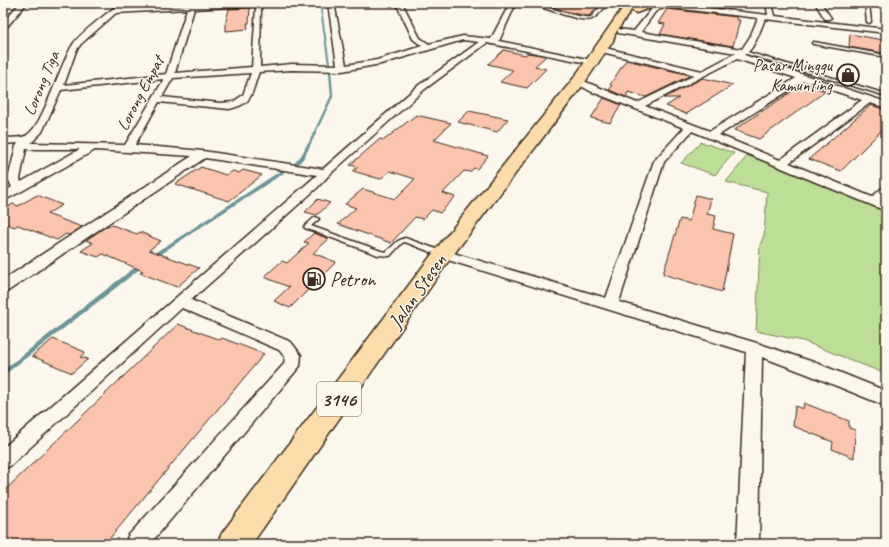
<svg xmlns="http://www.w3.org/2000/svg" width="889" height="547" font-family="Caveat,sans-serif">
<rect width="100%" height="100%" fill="#fbf7ec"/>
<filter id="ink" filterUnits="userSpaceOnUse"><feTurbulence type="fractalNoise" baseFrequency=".025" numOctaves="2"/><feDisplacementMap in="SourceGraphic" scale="8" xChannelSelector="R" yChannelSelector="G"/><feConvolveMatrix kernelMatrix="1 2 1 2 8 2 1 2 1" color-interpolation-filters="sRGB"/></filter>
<g filter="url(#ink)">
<path fill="#bcde97" stroke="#7c845a" d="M701,142L734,153L715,175L681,163Z
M752,150L886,205V374L803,341L756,331L760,245L764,235L767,192L726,182Z"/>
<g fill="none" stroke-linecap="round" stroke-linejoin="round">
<path stroke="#6c9598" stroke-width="2" d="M320,3L329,64"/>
<path stroke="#6c9598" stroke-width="2.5" d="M308,147L332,96L330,71"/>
<path stroke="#6c9598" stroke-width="3.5" d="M297,163L303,156L308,146
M163,250L282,172"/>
<path stroke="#6c9598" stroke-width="4.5" d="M154,256L165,249
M3,373L140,266"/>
</g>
<path fill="#fbc4ae" stroke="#3b2a1e" d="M547,3H601L589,16H587L565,11L546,4Z
M677,3H731L733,9Z
M250,8L249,23H247L248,29L226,31V21L229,9Z
M667,9L736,17L737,20H740L733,46L660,34L665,24L658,23Z
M850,34L883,40V53L849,47Z
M504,50L525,55L528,53L546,56L535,66L546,69L527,88L500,82L513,70L488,64Z
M626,60L668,70L691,75L646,97L628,92L626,97L609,90L612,86L610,85Z
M703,78L733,85L686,114L666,106L679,98H664Z
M803,84L826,91L759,139L734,130Z
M604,98L621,105L610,123L591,118Z
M871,105L886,110V126L841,171L809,159Z
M469,111L508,119L497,132L458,122Z
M416,115L451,123L434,140L488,156L477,169L474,168L470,172L464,171L443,193L455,197L440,213L432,210L423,219L415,217L391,243L338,224L356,208L345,204L363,189L395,199L415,179L390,171L380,179L353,171L358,167L350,165L380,139L384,140Z
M201,167L226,175L233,171L239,173L243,170L262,175L229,201L175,184Z
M37,195L62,205L47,214L82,227L69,235L66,234L57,240L18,225L14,227L3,222V210L13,204L18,206Z
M696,195L711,199L707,214L716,216L713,229L733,234L722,292L663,274L680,219L689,221Z
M318,199L330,203L317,215L305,212Z
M112,225L137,234L140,232L161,241L149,250L199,268L177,287L140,273L143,271L103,254L98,257L81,251L93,243L86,240L107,226Z
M314,233L329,239L313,253L336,262L290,308L274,301L289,287L264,277L282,261L287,263L309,243L304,242Z
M178,324L220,340L222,338L264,354L105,544H3V492Z
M53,339L85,352L80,357L88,359L72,373L32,356Z
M804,403L849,421V428L855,430L854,458L832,449L833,442L793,426L795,406L803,409Z"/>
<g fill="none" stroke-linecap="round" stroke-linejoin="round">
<g stroke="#3b2a1e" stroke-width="3">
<path id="service" d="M535,3H539C547,8 582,19 591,17L604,3H608C604,8 598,16 592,19C583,23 548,9 538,6Z
M865,3H869L871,22L869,23L867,22Z
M814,42L886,55V57L813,44L812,43Z
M744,51L886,94V96L743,53L742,52Z
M316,217L319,219L311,226L381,251L386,252L398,241L405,238L445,252L446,254L443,256H441L405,242L402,243L390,256L378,255L305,228L304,227L305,226L314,218Z"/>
</g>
<g stroke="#3b2a1e" stroke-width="3">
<path id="minor" d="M20,3H27L6,28H3V22Z
M120,3L126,4L122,9L232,3L261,4L260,67L292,64L337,65L328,3H334L346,65L377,60L422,46L413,39L396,3H402L420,38L429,44L463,36L491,39L510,3H516L499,41L592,60L596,62L592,64L487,43L425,89L329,175L317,188L191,300L291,342L301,355L300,366L150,544H125L128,536L284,364L285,357L279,350L182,308L10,466L3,469V448L317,175L205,158L8,291L3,292V280L192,156L95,150L22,191L3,201V192L12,187L8,179L16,146L18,143L3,144V138C10,137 22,139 27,135C44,125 60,62 74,43C81,32 108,13 120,3ZM251,6L256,7L252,67L175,73L194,9ZM187,9L166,74L64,85L76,51L81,44L116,13ZM463,40L479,42L419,85L323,169L203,151L135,145L159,102L229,109C254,104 251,93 259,72L292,70L342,71L381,64ZM251,73L243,95L233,102L220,103L162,97L173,78ZM164,79L125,145L31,143L42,132L61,90ZM26,149H80L21,182L20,179Z
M644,3H664L768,15L766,3H772L775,16L886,29V33L765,19C760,30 755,49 744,55L886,102V108L870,103L789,163L872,197L882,188L886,186V196L881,201L886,203V211L692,131L664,162L619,302L760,344L819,364L886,391V406L807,374L762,357L759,544H737L746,352L438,257L436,254L438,251L443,250L606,298L654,161L684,128L590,91L574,82L575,80H581L637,103L695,75L598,51V47H601L702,71L736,53L618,33V29L634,31L651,10L657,6ZM664,7H665L758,18L750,37L742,49L641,32L655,12ZM737,59L796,78L710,131L645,106ZM804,81L862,100L780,160L719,135Z
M815,3H821L831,18L829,19H825Z"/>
</g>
<g stroke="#3b2a1e" stroke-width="3">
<path id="primary" d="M626,3H636L633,8C641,4 660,0 667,6L662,9H647L636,13L631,10L615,34L613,41L583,85L450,259L252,544H217L222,533L436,249L573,79Z"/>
</g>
<use href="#service" fill="#fbf7ec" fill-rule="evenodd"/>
<use href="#minor" fill="#fbf7ec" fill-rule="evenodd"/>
<use href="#primary" fill="#fbddab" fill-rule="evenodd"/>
</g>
</g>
<defs>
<g id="shop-ring" transform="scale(1.15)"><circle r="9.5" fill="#fbf7ec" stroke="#3b2a1e" stroke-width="1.5"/><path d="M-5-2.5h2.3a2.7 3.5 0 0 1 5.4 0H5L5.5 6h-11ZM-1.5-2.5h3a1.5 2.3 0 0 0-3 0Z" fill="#3b2a1e"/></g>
<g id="fuel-ring" transform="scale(1.15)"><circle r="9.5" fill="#fbf7ec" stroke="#3b2a1e" stroke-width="1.5"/><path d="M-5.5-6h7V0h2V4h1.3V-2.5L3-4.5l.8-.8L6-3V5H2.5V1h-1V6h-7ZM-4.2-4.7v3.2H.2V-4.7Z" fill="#3b2a1e"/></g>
</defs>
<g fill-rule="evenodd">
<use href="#shop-ring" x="848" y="75"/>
<use href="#fuel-ring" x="314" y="279"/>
</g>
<g text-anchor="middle" stroke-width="3" stroke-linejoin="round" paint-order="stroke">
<g font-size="17" fill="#3b2a1e" stroke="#fbf7ec" text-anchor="end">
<text x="832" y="71">Pasar Minggu<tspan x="832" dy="20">Kamunting</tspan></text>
</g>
<g font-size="17" fill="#3b2a1e" stroke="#fbf7ec">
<text transform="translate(41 83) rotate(-67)" y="6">Lorong Tiga</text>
<text transform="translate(140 93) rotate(-62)" y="6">Lorong Empat</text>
</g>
<rect fill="#fbf7ec" stroke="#75685c" stroke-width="1" x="317" y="382" width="44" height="34" rx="3"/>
<g font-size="19" font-weight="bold" fill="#3b2a1e">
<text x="339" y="406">3146</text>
</g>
<g font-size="20" fill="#3b2a1e" stroke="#fbf7ec" text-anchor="start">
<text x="330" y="286">Petron</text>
</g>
<g font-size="20" fill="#3b2a1e" stroke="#fbf7ec">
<text transform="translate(417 291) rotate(-55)" y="7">Jalan Stesen</text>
</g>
</g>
<rect width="889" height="547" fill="none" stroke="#fbf7ec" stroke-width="16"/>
<rect x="8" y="8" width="873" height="531" fill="none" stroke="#3b2a1e" stroke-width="1.5" filter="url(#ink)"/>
</svg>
